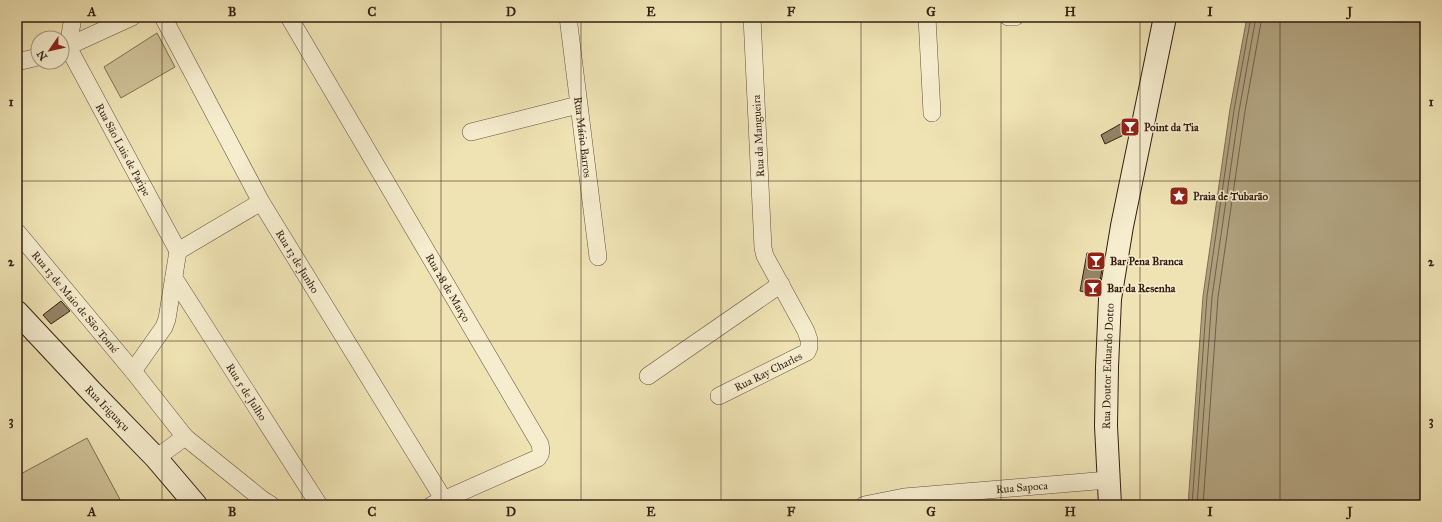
<svg xmlns="http://www.w3.org/2000/svg" width="1442" height="522" font-family="'IM FELL Great Primer',serif">
<rect width="100%" height="100%" fill="#efe3b4"/>
<filter id="stains"><feTurbulence type="fractalNoise" baseFrequency=".005" numOctaves="4"/><feColorMatrix values="0 0 0 0 .2 0 0 0 0 .09 0 0 0 0 .02 0 0 0 .5 -.17"/></filter>
<radialGradient id="worn" r=".72"><stop offset=".6" stop-color="#630" stop-opacity="0"/><stop offset="1" stop-color="#630" stop-opacity=".3"/></radialGradient>
<path fill="#cfc298" stroke="#827054" d="M157,33L175,67L121,98L104,67Z
M87,438L123,505H17V476Z"/>
<path fill="#afa07d" stroke="#7e6c52" d="M1247,17H1425V505H1188L1203,296L1230,109Z"/>
<g fill="none" stroke-linecap="round" stroke-linejoin="round">
<path stroke="#725f47" stroke-width="1" d="M1192,505L1207,296L1234,110L1251,17
M1197,505L1212,297L1239,111L1256,17
M1203,505L1218,297L1245,111L1262,17"/>
</g>
<path fill="#958466" stroke="#341e11" d="M1131,118L1128,133L1105,144L1101,135Z
M1087,253L1104,256L1098,295L1080,291Z
M61,301L70,311L51,324L43,315Z"/>
<g fill="none" stroke-linecap="round" stroke-linejoin="round">
<g stroke="#634f3a" stroke-width="18">
<g id="street">
<path id="s1" d="M73,17L68,47L178,251"/>
<path id="s2" d="M163,17L261,202L444,500"/>
<path id="s3" d="M289,17L540,444C541,450 542,453 538,458L432,505"/>
<path id="s4" d="M568,17L598,257"/>
<path d="M927,17L932,113"/>
<path d="M1008,17H1015"/>
<path d="M62,49L132,17"/>
<path d="M17,62L38,57"/>
<path d="M471,132L578,105"/>
<path id="s5" d="M17,232L133,371L185,437"/>
<path d="M178,251L261,202"/>
<path id="s6" d="M174,278L319,505"/>
<path d="M133,371L164,327L167,319L178,251"/>
<path d="M648,376L781,284"/>
<path id="s7" d="M719,396L807,352L809,347V340L806,331L765,256L763,248L752,17"/>
<path d="M156,458L185,437L263,500L271,505"/>
<path id="s8" d="M864,505L904,497L1108,480"/>
</g>
</g>
<g stroke="#341e11" stroke-width="24">
<g id="secondary">
<path id="s9" d="M17,312L91,391L156,458L196,505"/>
<path id="s10" d="M1110,505L1106,426L1107,367L1110,299L1122,226L1165,17"/>
</g>
</g>
<use href="#street" stroke="#f5edce" stroke-width="17"/>
<use href="#secondary" stroke="#f5edce" stroke-width="22"/>
</g>
<path fill="none" stroke="#341e11" stroke-width="1" stroke-opacity="0.55" d="M162,17V505M302,17V505M441,17V505M581,17V505M721,17V505M861,17V505M1001,17V505M1140,17V505M1280,17V505M17,181H1425M17,341H1425"/>
<defs>
<g id="bar-square" transform="scale(1)"><rect x="-9" y="-9" width="18" height="18" rx="4" fill="#8f2418" stroke="#f5edce"/><path d="M-6-5H6L.8 .8V4.5H3.5V6h-7V4.5H-.8V.8Z" fill="#fff"/></g>
<g id="sight-square" transform="scale(1)"><rect x="-9" y="-9" width="18" height="18" rx="4" fill="#8f2418" stroke="#f5edce"/><path d="M0-6L1.8-2.2L6-1.7L2.9 1.2L3.7 5.4L0 3.3L-3.7 5.4L-2.9 1.2L-6-1.7L-1.8-2.2Z" fill="#fff"/></g>
</defs>
<g fill-rule="evenodd">
<use href="#bar-square" x="1130" y="127"/>
<use href="#sight-square" x="1179" y="196"/>
<use href="#bar-square" x="1096" y="261"/>
<use href="#bar-square" x="1093" y="288"/>
</g>
<g text-anchor="middle" stroke-width="3" stroke-linejoin="round" paint-order="stroke">
<g font-size="11" font-weight="bold" fill="#341e11" stroke="#f5edce" text-anchor="start">
<text x="1144" y="131">Point da Tia</text>
<text x="1193" y="200">Praia de Tubarão</text>
<text x="1110" y="265">Bar Pena Branca</text>
<text x="1107" y="292">Bar da Resenha</text>
</g>
<g font-size="11" fill="#341e11" stroke="#f5edce">
<text transform="translate(758 136) rotate(-93)" y="4">Rua da Mangueira</text>
<text dy="4" stroke="none"><textPath href="#s4" startOffset="121">Rua Mário Barros</textPath></text>
<text dy="4" stroke="none"><textPath href="#s1" startOffset="147">Rua São Luis de Paripe</textPath></text>
<text dy="4" stroke="none"><textPath href="#s2" startOffset="279">Rua 13 de Junho</textPath></text>
<text dy="4" stroke="none"><textPath href="#s3" startOffset="314">Rua 28 de Março</textPath></text>
<text dy="4" stroke="none"><textPath href="#s5" startOffset="91">Rua 13 de Maio de São Tomé</textPath></text>
<text dy="4" stroke="none"><textPath href="#s10" startOffset="139">Rua Doutor Eduardo Dotto</textPath></text>
<text dy="4" stroke="none"><textPath href="#s7" startOffset="55">Rua Ray Charles</textPath></text>
<text dy="4" stroke="none"><textPath href="#s6" startOffset="135">Rua 5 de Julho</textPath></text>
<text dy="4" stroke="none"><textPath href="#s9" startOffset="132">Rua Iriguaçu</textPath></text>
<text dy="4" stroke="none"><textPath href="#s8" startOffset="159">Rua Sapoca</textPath></text>
</g>
</g>
<rect width="1442" height="522" fill="none" stroke="#efe3b4" stroke-width="44"/>
<g transform="translate(50 50) rotate(236)"><circle r="19" fill="#f5edce" stroke="#a89a82"/>
<path d="M0-3L7 15L0 10L-7 15Z" fill="#8f2418"/>
<text y="-6" font-size="11" font-weight="bold" text-anchor="middle" fill="#341e11">N</text>
</g>
<rect x="22" y="22" width="1398" height="478" fill="none" stroke="#341e11" stroke-width="1.5"/>
<g font-size="13" text-anchor="middle" font-weight="bold" fill="#341e11">
<text x="92" y="16">A</text>
<text x="232" y="16">B</text>
<text x="372" y="16">C</text>
<text x="511" y="16">D</text>
<text x="651" y="16">E</text>
<text x="791" y="16">F</text>
<text x="931" y="16">G</text>
<text x="1070" y="16">H</text>
<text x="1210" y="16">I</text>
<text x="1350" y="16">J</text>
<text x="11" y="106">1</text>
<text x="1431" y="106">1</text>
<text x="11" y="266">2</text>
<text x="1431" y="266">2</text>
<text x="11" y="425">3</text>
<text x="1431" y="425">3</text>
<text x="92" y="516">A</text>
<text x="232" y="516">B</text>
<text x="372" y="516">C</text>
<text x="511" y="516">D</text>
<text x="651" y="516">E</text>
<text x="791" y="516">F</text>
<text x="931" y="516">G</text>
<text x="1070" y="516">H</text>
<text x="1210" y="516">I</text>
<text x="1350" y="516">J</text>
</g>
<rect width="100%" height="100%" filter="url(#stains)"/>
<rect width="100%" height="100%" fill="url(#worn)"/>
</svg>
